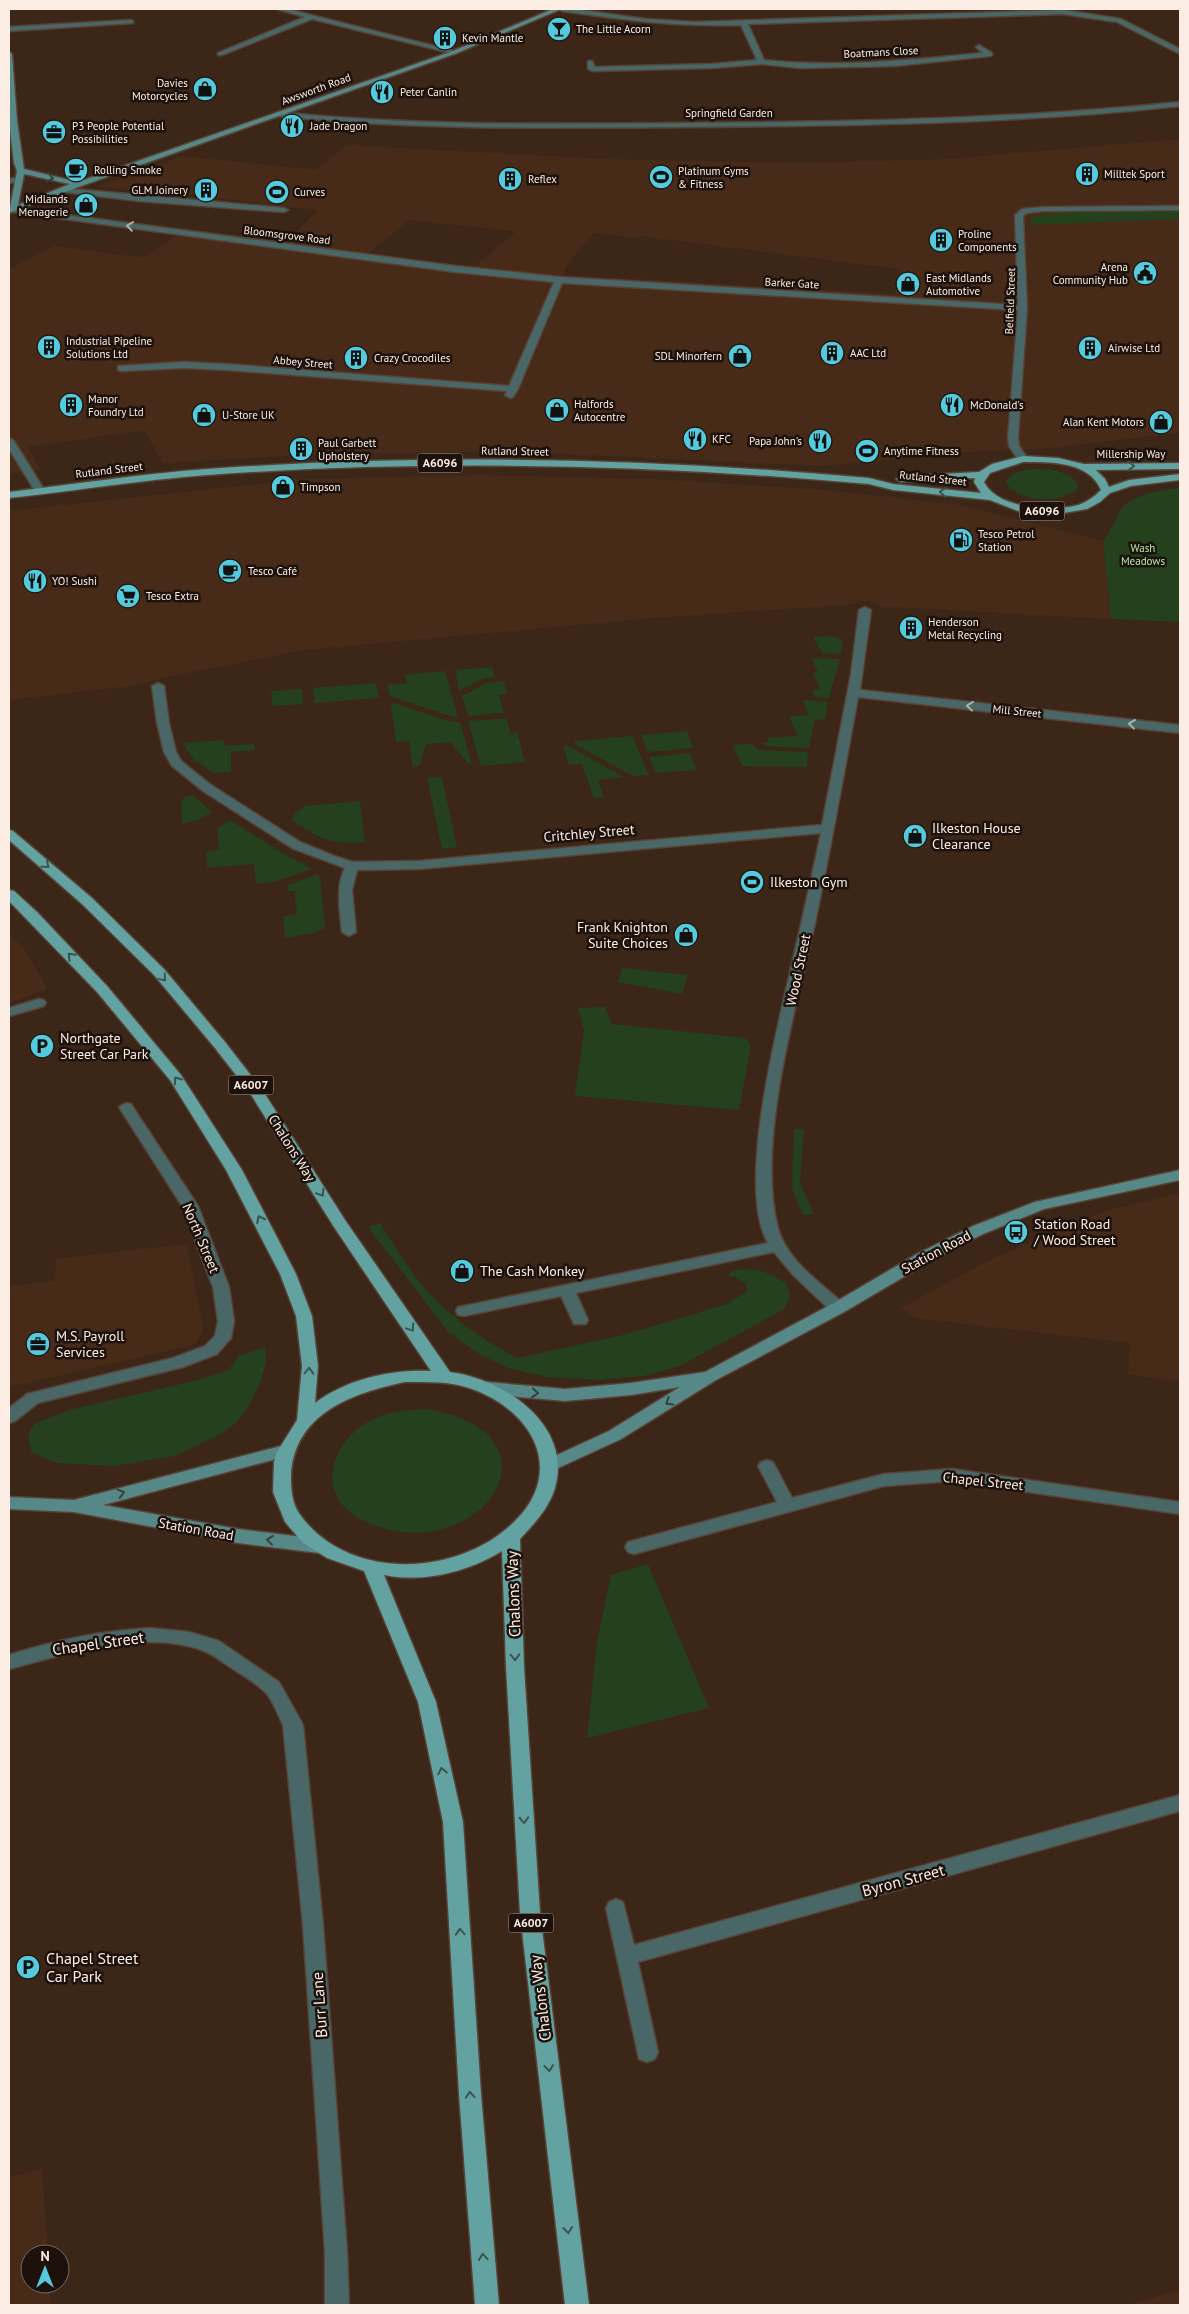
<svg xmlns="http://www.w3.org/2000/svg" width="1189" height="2314" font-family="'PT Sans',sans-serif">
<rect width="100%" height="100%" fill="#3c2618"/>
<path fill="#472b18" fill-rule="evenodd" d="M1180,139V433L1038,449L983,451L822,466L502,451L302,455L163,463L144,430L28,447L40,469L9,474V269L55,246L144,258L184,230L286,243L318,210L159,191L96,187L182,156L316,170L347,145L604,159L806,163L949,159ZM409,220L515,231V232L474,267L369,253ZM594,233L638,238L641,236L900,269L895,294L563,275L569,262Z
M476,475L653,479L825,490L960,505L1103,541L1111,619L877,606L875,602L860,601L856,604L652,618L304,650L166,677L138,685L9,700V511L304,479Z
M9,934L25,950L48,989L9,1003Z
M1180,1193V1382L1128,1374L1130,1343L915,1318L901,1308L984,1263L1071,1224L1113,1209Z
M187,1244L203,1327L202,1333L197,1342L189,1346L9,1387V1286L55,1281L56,1259Z
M42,2169L48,2254H30V2284H49L51,2305H9V2177Z
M1180,2290V2305H1128Z"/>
<path fill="#24401d" d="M1067,212H1180V219L1030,225L1031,219L1039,215Z
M1036,469C1051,469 1069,471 1078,484L1077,489C1060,505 1023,501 1008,486L1006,481C1013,471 1025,470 1036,469Z
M1180,488V622L1111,619L1103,541C1111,530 1114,522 1120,511C1130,494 1163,490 1180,488Z
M831,636L843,640L841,654L822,653L813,637Z
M822,658L840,659L829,698L815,697L812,690L820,689L813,673H818L812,659Z
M492,667L495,677L482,679L459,691L455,670Z
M445,671L458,717H453L390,696L387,685L407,683L405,675Z
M504,681L507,694L499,695L504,713L468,716L462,696L487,683Z
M376,683L379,698L315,703L313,688Z
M302,689L303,704L273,706L271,691Z
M803,700L828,702L825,719L815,720L809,748L765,746L763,743L769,742L767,738L798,736L789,716L809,715Z
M394,703L451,722H460L472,764H469L450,742L426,744L420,765L413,768L409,741L396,742L391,704Z
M506,718L511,733L517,732L525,762L483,766L480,764L468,721Z
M687,731L693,748L648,752L641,735Z
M632,736L649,775L633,776L576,745L574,741Z
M224,740L225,746L254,744L255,750L231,752V772L214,773L194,760L182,743Z
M753,744L756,748L760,750L808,752L807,767L742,766L733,745Z
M563,746H568L624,777L598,780L604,797L594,798L582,764L569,765Z
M690,753L697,770L656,773L649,757Z
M441,777H442L457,847L442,849L427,778Z
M193,795L212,812L198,820L182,824L181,803L184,797Z
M360,801L365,842C329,844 321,840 292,820L293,814L305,806Z
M230,820L284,854L312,869L273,882L256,884L254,864L207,868L206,852L219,850L217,829Z
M318,874L320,877L325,928L314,933L285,938L283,916L297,914L294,891H288V885Z
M622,968L688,975L682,994L618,982Z
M605,1007L612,1024L746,1038L751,1046L739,1110L575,1096L584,1031L578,1008Z
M794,1129H804L800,1183L814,1214L803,1215L792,1189Z
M380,1223C395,1246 410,1272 428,1292C454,1320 484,1340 517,1358L619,1336L661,1324L727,1304L747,1291L746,1284L734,1277L728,1276L730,1272C752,1265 770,1272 787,1284L790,1297L784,1309L680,1366L644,1376L601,1380L546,1377L508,1368L481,1355L449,1333L368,1227Z
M265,1347L266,1362L261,1381L247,1409L236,1423L221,1434L175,1456L114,1466L57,1463L32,1453L29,1442V1432L36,1423L69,1410L198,1380L228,1370L239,1356Z
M426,1409C576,1433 476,1574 364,1521C310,1495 332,1436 378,1417C393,1411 410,1410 426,1409Z
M648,1564L709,1708L587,1738L597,1642L611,1575Z"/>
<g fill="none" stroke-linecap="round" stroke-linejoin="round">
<g stroke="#574235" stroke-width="3">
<path id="street" d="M277,9H287L458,52L455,54L312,19L222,55H218V53L305,17Z
M559,9H574L645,19L695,22L1063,10L1121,19L1180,49V54L1117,22L1063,14L748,24L764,60C837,68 910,60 983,53L976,47L979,45L992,53V55L990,56L894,66L800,68L761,64L712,68L592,71L588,69V61H592L595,67L712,64L757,60L741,25C677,27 625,20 562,11Z
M131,20L133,21V23L9,31V27Z
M1180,102V106C1014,124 848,126 681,127C547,128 412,130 278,116L274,114L278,112C412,126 547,124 681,123C848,122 1014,119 1180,102Z
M20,177H23V181L9,183V179Z
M61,188L284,208L288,210L284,212L139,201L64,192L60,190Z
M1180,206V210L1043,211L1027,213L1023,216L1027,308L1018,438L1019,446L1028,459L1023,462L1019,461L1009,446L1008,438L1018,310L562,283L518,389L513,397L510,398L505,395L507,391L226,370L184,368L121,371L118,370V366L184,362L226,364L509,386L554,282L455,272L13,212L9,210L13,208L455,266L559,277L1018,305L1015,215L1022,209L1043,207Z
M9,438L14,441L45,491L44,493L40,494L35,491L9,449Z
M865,607L871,610L860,690L1180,725V733L858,697C844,773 831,847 815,923C796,1008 756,1143 778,1228C786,1260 821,1283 844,1304L846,1308L844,1312H832L793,1275L774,1252L576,1293L588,1320L586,1324H574L561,1296L464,1316L458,1315L456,1311L458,1307L464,1306L768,1243C735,1186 779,1023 793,959C803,917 812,875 821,833L419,869L357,870L352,890L356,932L349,936L342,932C340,910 335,888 345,868L292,848L203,791L172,766L164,752L157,723L152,686L158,683L164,686L169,723L176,752L181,761L211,785L300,842L334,856L353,862L419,861L822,825L851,674L859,610Z
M39,999L44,1000L46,1003L44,1006L9,1016V1008Z
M126,1103L131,1104L198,1206L229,1287L234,1321L231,1338L217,1354L183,1367L38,1403L15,1421L9,1423V1408L27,1394L173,1358L205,1346L215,1336L218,1321L213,1287L182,1206L119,1107Z
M767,1460L773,1462L792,1498L884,1474L952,1469L1180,1502V1514L952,1481L884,1486L634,1554L628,1552L625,1547L628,1542L777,1502L758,1466L761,1462Z
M150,1628L189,1632L219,1641L279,1682L303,1725L323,1925L347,2252L349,2305H325V2252L303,1925L283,1725C278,1715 273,1700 265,1692C256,1683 244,1676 233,1669C224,1663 214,1655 204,1651C146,1628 66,1654 9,1669V1655C55,1640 101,1631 150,1628Z
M1180,1795V1811L638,1962L658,2052L655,2059L647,2062L639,2059L606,1908L609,1902L616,1899L623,1902L634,1945Z"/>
</g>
<g stroke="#574235" stroke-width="3">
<path id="secondary" d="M553,9H561L457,53L81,186L9,213L17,171L14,163L9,121V52L12,54L17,121L24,169L78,182L453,51ZM24,174L70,184L18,205Z
M1180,1170V1180L1044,1209L983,1234L929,1262L844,1312L716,1380L621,1439L556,1469L550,1471L544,1469L541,1465L544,1461L609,1431L680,1387L631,1395L565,1401L487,1394L481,1392L479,1388L481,1384L487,1382L565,1389L631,1383L705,1372L832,1304L917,1254L973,1226L1035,1202Z
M285,1445L291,1447L294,1451L291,1455L103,1505L238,1529L319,1539L325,1541L328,1546L325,1551L319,1553L238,1543L74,1512L9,1509V1497L74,1500Z"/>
</g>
<g stroke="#574235" stroke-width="3">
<path id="primary" d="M1023,456L1058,458L1084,464L1180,463V469L1096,470L1105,479L1109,487L1129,480L1180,474V480L1131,486L1110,493L1100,502L1087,509L1052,515L1018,511L990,500L893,490L869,484C648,464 428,459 207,475C140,480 75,491 9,498V492C75,484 141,474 207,469C428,453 648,458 869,478L893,484L981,493L974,482L975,478L901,482L896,479L901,476L979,472L992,464ZM1023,462C1050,462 1089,461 1101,490C1094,497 1087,502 1078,505C1053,512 997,509 984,482L990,473Z
M9,830L13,831L92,898L164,969L225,1042L263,1091L345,1220L450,1372C504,1379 573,1425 555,1488C549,1508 534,1524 520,1539L524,1667L540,1913L589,2305H565L520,1913L506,1667L502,1551C468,1572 424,1583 384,1575L436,1702L463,1822L481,2094L499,2305H475L459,2094L443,1822L418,1702L364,1571L327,1558L303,1543L285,1522L273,1492L274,1462L277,1452L297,1420L302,1366L296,1316L280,1274L226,1170L170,1080L97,992L9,901V890L14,891L37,912L107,986L181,1075L242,1170L296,1274L312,1316L318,1366L315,1403C347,1379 392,1369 431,1371L334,1227L250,1093L215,1048L154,975L82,904L9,840ZM405,1382C427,1382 451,1381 472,1389C531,1410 566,1469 516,1520C462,1576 351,1583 301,1516C292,1505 291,1490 291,1477C293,1414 352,1393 405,1382Z"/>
</g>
<use href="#street" fill="#496767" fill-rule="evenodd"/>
<use href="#secondary" fill="#578888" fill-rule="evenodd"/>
<use href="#primary" fill="#62a2a1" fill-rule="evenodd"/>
</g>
<defs><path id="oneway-chevron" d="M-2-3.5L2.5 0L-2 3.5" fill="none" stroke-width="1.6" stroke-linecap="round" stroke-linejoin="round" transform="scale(1.25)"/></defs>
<g stroke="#34413d">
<use href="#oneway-chevron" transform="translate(50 178) rotate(13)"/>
<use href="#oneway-chevron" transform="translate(535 1393) rotate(5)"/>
<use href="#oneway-chevron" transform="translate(669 1402) rotate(148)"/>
<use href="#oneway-chevron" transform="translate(121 1493) rotate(-15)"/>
<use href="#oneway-chevron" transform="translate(270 1540) rotate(-173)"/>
</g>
<g stroke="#abb1ac">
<use href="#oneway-chevron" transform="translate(130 226) rotate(-172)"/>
<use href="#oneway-chevron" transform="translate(970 706) rotate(-174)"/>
<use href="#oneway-chevron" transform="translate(1132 724) rotate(-173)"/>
</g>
<g stroke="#3c534e">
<use href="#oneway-chevron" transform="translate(1131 466) rotate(1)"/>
<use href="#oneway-chevron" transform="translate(943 492) rotate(-174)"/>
<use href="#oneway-chevron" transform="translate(46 865) rotate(41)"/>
<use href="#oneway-chevron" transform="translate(71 956) rotate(-133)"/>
<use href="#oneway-chevron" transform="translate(163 978) rotate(50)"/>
<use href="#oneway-chevron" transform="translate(177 1080) rotate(-125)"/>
<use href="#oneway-chevron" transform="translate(321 1193) rotate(58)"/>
<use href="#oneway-chevron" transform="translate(260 1219) rotate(-117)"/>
<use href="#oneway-chevron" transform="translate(411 1328) rotate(56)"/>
<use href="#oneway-chevron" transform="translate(309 1371) rotate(-88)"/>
<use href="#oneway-chevron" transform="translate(515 1657) rotate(88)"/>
<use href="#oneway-chevron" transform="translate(442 1771) rotate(-102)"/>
<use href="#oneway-chevron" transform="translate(524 1820) rotate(87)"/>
<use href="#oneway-chevron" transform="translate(460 1932) rotate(-94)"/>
<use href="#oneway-chevron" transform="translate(549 2068) rotate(83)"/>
<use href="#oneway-chevron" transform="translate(470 2095) rotate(-94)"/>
<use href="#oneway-chevron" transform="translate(568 2230) rotate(83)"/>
<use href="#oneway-chevron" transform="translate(483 2257) rotate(-95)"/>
</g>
<defs>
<g id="bar-disc" transform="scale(1.25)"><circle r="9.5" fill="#53cbdc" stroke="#1c120b"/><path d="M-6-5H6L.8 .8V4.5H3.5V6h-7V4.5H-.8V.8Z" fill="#111"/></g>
<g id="building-disc" transform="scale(1.25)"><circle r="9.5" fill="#53cbdc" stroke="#1c120b"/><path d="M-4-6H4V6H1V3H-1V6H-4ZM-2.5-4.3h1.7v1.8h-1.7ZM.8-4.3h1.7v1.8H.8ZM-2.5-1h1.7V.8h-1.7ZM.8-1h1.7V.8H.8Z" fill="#111"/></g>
<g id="shop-disc" transform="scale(1.25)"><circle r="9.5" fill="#53cbdc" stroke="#1c120b"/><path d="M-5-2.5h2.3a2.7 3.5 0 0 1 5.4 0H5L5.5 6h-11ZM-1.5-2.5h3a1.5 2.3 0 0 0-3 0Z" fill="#111"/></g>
<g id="restaurant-disc" transform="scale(1.25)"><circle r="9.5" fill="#53cbdc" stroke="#1c120b"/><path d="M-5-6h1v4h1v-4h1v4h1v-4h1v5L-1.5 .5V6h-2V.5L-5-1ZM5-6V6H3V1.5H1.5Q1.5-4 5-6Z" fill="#111"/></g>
<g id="office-disc" transform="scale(1.25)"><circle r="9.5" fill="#53cbdc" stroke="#1c120b"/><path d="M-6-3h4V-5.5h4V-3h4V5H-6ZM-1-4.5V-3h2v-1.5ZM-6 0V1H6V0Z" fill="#111"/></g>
<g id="cafe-disc" transform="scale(1.25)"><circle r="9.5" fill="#53cbdc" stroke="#1c120b"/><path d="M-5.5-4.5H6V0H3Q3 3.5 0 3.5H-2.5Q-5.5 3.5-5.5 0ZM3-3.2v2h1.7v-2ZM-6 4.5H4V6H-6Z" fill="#111"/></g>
<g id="stadium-disc" transform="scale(1.25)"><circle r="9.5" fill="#53cbdc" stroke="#1c120b"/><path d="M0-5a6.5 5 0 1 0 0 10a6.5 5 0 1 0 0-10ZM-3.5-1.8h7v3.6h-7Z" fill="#111"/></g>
<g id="civic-disc" transform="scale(1.25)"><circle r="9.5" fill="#53cbdc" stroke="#1c120b"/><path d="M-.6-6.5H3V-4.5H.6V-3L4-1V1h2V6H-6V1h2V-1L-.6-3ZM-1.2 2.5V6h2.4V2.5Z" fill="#111"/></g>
<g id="fuel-disc" transform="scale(1.25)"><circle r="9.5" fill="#53cbdc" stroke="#1c120b"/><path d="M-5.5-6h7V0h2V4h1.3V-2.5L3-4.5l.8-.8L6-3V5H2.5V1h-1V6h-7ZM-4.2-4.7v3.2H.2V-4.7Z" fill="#111"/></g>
<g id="supermarket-disc" transform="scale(1.25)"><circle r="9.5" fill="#53cbdc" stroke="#1c120b"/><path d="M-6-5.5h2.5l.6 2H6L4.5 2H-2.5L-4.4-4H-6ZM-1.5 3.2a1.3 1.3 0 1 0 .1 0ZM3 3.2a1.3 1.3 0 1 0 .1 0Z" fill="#111"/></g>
<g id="parking-disc" transform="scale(1.25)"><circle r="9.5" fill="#53cbdc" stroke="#1c120b"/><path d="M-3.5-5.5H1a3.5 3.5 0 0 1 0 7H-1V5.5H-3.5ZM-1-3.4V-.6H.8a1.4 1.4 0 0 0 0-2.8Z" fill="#111"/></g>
<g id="bus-disc" transform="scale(1.25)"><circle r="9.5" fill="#53cbdc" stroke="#1c120b"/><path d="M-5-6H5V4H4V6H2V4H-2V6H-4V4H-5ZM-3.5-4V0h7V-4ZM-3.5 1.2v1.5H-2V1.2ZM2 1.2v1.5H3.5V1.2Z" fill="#111"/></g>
</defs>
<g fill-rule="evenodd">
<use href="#bar-disc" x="559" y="29"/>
<use href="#building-disc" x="445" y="38"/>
<use href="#shop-disc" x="205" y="89"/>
<use href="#restaurant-disc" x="382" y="92"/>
<use href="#restaurant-disc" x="292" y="126"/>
<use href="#office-disc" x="54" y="132"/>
<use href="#cafe-disc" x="76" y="170"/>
<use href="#building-disc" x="1087" y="174"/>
<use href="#stadium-disc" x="661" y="177"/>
<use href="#building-disc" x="510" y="179"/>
<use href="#building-disc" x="206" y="190"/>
<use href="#stadium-disc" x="277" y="192"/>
<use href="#shop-disc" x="86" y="205"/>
<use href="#building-disc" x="941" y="240"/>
<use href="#civic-disc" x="1145" y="273"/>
<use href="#shop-disc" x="908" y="284"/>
<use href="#building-disc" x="49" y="347"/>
<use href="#building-disc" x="1090" y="348"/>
<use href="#building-disc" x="832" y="353"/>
<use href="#shop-disc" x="740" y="356"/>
<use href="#building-disc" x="356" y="358"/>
<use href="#building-disc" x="71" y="405"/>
<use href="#restaurant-disc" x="952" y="405"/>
<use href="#shop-disc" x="557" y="410"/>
<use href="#shop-disc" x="204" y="415"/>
<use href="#shop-disc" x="1161" y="422"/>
<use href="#restaurant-disc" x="695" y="439"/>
<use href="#restaurant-disc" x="820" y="441"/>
<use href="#building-disc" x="301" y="449"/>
<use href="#stadium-disc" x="867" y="451"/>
<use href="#shop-disc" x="283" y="487"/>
<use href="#fuel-disc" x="961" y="540"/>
<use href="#cafe-disc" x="230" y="571"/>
<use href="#restaurant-disc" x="35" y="581"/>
<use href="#supermarket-disc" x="128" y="596"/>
<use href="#building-disc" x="911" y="628"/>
<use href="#shop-disc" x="915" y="836"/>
<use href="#stadium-disc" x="752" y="882"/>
<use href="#shop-disc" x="686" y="935"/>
<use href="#parking-disc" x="42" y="1046"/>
<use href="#bus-disc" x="1016" y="1232"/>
<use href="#shop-disc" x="462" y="1271"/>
<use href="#office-disc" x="38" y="1344"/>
<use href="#parking-disc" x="28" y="1967"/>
</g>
<g text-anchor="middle" stroke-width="5" stroke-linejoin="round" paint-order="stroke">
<g font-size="11" fill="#fcede4" stroke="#1c120b" text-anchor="start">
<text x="576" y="33">The Little Acorn</text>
<text x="462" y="42">Kevin Mantle</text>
<text x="188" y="87" text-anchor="end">Davies<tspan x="188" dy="13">Motorcycles</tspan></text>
<text x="400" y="96">Peter Canlin</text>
<text x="72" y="130">P3 People Potential<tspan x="72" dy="13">Possibilities</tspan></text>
<text x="310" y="130">Jade Dragon</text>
<text x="94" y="174">Rolling Smoke</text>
<text x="678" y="175">Platinum Gyms<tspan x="678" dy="13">&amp; Fitness</tspan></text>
<text x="1104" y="178">Milltek Sport</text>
<text x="528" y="183">Reflex</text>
<text x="188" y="194" text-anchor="end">GLM Joinery</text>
<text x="294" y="196">Curves</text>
<text x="68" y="203" text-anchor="end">Midlands<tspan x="68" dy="13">Menagerie</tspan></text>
<text x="958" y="238">Proline<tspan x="958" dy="13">Components</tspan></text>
<text x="1128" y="271" text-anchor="end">Arena<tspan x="1128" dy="13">Community Hub</tspan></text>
<text x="926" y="282">East Midlands<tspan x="926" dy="13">Automotive</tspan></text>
<text x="66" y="345">Industrial Pipeline<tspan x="66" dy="13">Solutions Ltd</tspan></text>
<text x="1108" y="352">Airwise Ltd</text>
<text x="850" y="357">AAC Ltd</text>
<text x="722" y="360" text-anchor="end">SDL Minorfern</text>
<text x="374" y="362">Crazy Crocodiles</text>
<text x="88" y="403">Manor<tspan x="88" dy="13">Foundry Ltd</tspan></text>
<text x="574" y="408">Halfords<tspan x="574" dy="13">Autocentre</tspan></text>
<text x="970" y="409">McDonald's</text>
<text x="222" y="419">U-Store UK</text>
<text x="1144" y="426" text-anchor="end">Alan Kent Motors</text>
<text x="712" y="443">KFC</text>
<text x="802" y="445" text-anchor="end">Papa John's</text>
<text x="318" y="447">Paul Garbett<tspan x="318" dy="13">Upholstery</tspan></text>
<text x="884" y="455">Anytime Fitness</text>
<text x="300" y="491">Timpson</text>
<text x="978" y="538">Tesco Petrol<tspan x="978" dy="13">Station</tspan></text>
<text x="248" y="575">Tesco Café</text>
<text x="52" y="585">YO! Sushi</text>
<text x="146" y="600">Tesco Extra</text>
<text x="928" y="626">Henderson<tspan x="928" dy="13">Metal Recycling</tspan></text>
</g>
<g font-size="11" fill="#fcede4" stroke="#1c120b">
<text transform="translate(881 52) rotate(-3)" y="4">Boatmans Close</text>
<text transform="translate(316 89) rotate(-20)" y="4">Awsworth Road</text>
<text x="729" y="117">Springfield Garden</text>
<text transform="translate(287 235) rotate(7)" y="4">Bloomsgrove Road</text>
<text transform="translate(792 283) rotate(3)" y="4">Barker Gate</text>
<text transform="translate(1010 301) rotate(-88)" y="4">Belfield Street</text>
<text transform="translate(303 362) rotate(5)" y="4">Abbey Street</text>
<text transform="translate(515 451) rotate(1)" y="4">Rutland Street</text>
<text x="1131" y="458">Millership Way</text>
<text transform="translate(109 470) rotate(-7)" y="4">Rutland Street</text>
<text transform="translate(933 478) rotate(6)" y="4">Rutland Street</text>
<text transform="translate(1017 711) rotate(6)" y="4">Mill Street</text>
</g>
<g font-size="11" fill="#b3e9a4" stroke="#1c120b">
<text x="1143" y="552">Wash<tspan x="1143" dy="13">Meadows</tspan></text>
</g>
<g fill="#1c120b" stroke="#b9aba3" stroke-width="1">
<rect x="417.5" y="453.5" width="45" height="19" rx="4"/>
<rect x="1019.5" y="501.5" width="45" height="19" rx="4"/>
<rect x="228.5" y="1075.5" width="45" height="19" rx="4"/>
<rect x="508.5" y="1913.5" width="45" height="19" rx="4"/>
</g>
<g font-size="12" font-weight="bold" fill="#fcede4">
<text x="440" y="467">A6096</text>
<text x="1042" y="515">A6096</text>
<text x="251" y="1089">A6007</text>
<text x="531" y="1927">A6007</text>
</g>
<g font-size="14" fill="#fcede4" stroke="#1c120b" text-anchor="start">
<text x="932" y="833">Ilkeston House<tspan x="932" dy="16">Clearance</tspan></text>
<text x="770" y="887">Ilkeston Gym</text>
<text x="668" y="932" text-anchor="end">Frank Knighton<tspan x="668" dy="16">Suite Choices</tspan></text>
<text x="60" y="1043">Northgate<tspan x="60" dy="16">Street Car Park</tspan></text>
<text x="1034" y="1229">Station Road<tspan x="1034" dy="16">/ Wood Street</tspan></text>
<text x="480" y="1276">The Cash Monkey</text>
<text x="56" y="1341">M.S. Payroll<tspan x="56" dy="16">Services</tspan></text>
</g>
<g font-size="14" fill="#fcede4" stroke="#1c120b">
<text transform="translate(589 833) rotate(-5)" y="5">Critchley Street</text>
<text transform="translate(798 970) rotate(-78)" y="5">Wood Street</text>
<text transform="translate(292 1148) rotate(58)" y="5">Chalons Way</text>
<text transform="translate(201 1238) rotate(67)" y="5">North Street</text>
<text transform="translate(936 1252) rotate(-28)" y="5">Station Road</text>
<text transform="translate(983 1481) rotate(6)" y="5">Chapel Street</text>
<text transform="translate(196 1529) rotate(10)" y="5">Station Road</text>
</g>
<g font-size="16" fill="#fcede4" stroke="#1c120b">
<text transform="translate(513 1594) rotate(-92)" y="6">Chalons Way</text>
<text transform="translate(98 1643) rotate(-8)" y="6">Chapel Street</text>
<text transform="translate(903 1880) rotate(-15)" y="6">Byron Street</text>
<text transform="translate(540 1998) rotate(-97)" y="6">Chalons Way</text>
<text transform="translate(319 2005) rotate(-94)" y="6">Burr Lane</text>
</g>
<g font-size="16" fill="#fcede4" stroke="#1c120b" text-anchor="start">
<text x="46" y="1964">Chapel Street<tspan x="46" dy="18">Car Park</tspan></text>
</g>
</g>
<rect width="1189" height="2314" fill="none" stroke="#fcede4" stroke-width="20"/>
<g transform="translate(45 2269)"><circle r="24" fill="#1c120b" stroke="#766a62"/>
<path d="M0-4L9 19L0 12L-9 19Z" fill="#53cbdc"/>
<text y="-8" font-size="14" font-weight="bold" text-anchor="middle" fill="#fcede4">N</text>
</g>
</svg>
